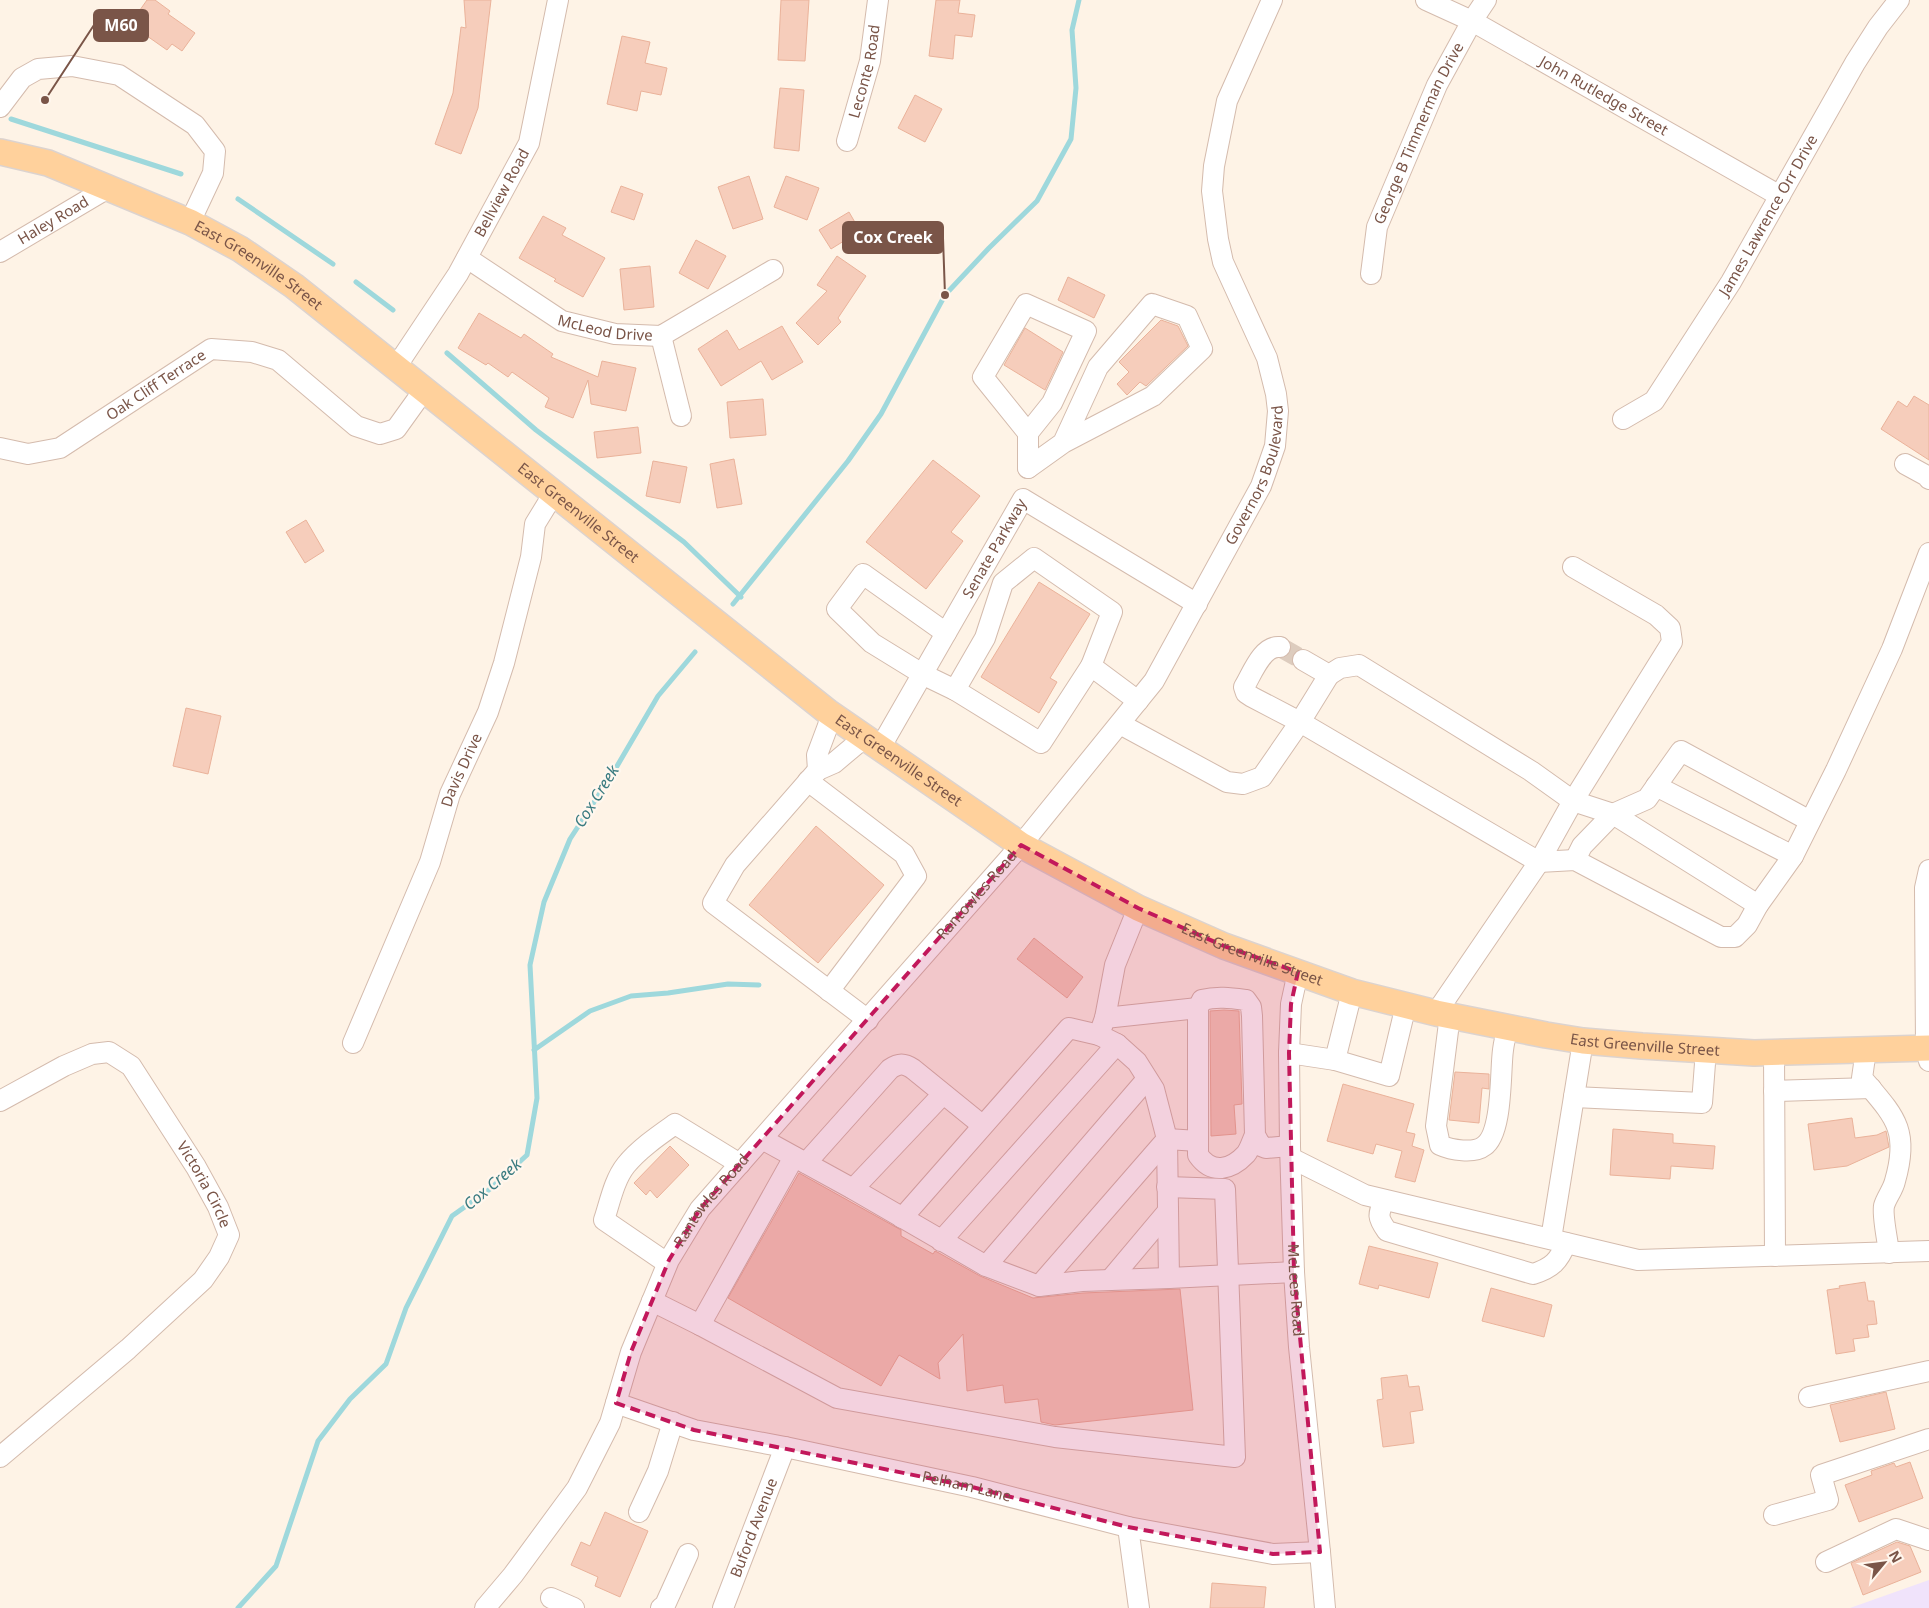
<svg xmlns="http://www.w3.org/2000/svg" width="1929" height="1608" font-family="'Noto Sans',sans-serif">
<rect width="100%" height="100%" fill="#fef3e6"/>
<path fill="#f0e3fb" d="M1929,1580V1608H1850Z"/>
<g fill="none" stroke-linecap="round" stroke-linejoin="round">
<path stroke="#9ed8dc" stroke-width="5" d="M11,119L181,174
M238,199L333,264
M356,282L393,310
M447,353L536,430L684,542L741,597
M733,604L848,461L881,414L945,295L989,248L1037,201L1071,139L1076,88L1072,30L1079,0
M534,1050L590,1011L631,996L668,993L728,984L759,985
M238,1608L276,1566L318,1441L350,1399L386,1364L406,1308L452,1216L490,1189L527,1155L537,1098L530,965L544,902L570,839L613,773L658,696L695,652"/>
</g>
<path fill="#f6cdbb" stroke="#eab29a" d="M147,0H155L170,11L168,14L195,33L182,51L172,44L167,50L130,24Z
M464,0H491L478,108L461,154L435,144L453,93L461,27L466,28Z
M781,0H809L805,61L778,60Z
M936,0H960L958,13L975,15L972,37L955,35L953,59L929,56Z
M622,36L650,42L645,63L667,68L661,95L641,91L637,111L607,104Z
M780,88L804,90L799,151L774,148Z
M915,95L942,109L925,142L898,128Z
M749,176L763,219L733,229L718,187Z
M786,176L819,188L807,220L774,207Z
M621,186L643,194L634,220L611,212Z
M849,212L860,231L831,249L819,230Z
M543,216L566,228L562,235L605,258L583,297L554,281L556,279L519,258Z
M696,240L726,256L708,289L679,273Z
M837,256L866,276L838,318L841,322L818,345L796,323L827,291L817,285Z
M650,266L654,307L624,310L620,269Z
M1068,277L1105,295L1094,318L1058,300Z
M479,313L521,338L524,334L553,354L551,357L598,377L602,361L636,368L626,411L591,404L588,380L573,418L545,407L549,398L512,372L508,377L488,363L486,365L458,348Z
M1161,320L1178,326L1188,346L1146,386L1140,382L1127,395L1117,384L1129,372L1119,362Z
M782,326L803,362L772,380L761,361L721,386L698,349L727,330L739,350Z
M1025,328L1063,352L1045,390L1004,365Z
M1914,396L1929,405V460L1881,429L1898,401L1907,407Z
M763,399L766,435L730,438L727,402Z
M638,427L641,453L597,458L594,432Z
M734,459L742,504L717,508L710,464Z
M933,460L980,496L951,532L963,541L926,589L866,542Z
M653,461L687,467L680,503L646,496Z
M306,520L324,551L305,563L286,532Z
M1039,582L1090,614L1050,678L1057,682L1039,713L981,677Z
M186,708L221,716L208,774L173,766Z
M816,826L884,885L818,963L749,905Z
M1034,938L1083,977L1067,998L1017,959Z
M1224,1010L1239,1011L1242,1104L1234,1105L1236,1134L1211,1136L1210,1011Z
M1455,1072L1489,1074V1089L1482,1088L1479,1123L1449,1120Z
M1343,1084L1414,1104L1406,1132L1415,1134L1412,1146L1424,1150L1415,1182L1395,1177L1402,1151L1376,1144L1373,1154L1327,1141Z
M1852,1118L1855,1138L1877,1135L1886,1131L1889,1147L1847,1166L1814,1170L1808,1124Z
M1613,1129L1673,1134V1143L1715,1146L1713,1169L1671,1166L1670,1179L1610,1175Z
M670,1146L689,1165L657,1198L650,1190L646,1195L634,1183Z
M799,1173L901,1230V1236L933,1254L935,1251L939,1253L980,1276L1033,1298L1083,1293L1180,1289L1193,1410L1055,1425L1041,1422L1038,1399L1005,1403L1003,1385L967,1391L963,1334L938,1363L940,1379L899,1355L881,1386L728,1298Z
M1369,1246L1438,1263L1429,1298L1379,1285L1378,1289L1359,1284Z
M1865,1282L1868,1301H1874L1877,1324L1867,1325L1869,1337L1853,1339L1855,1351L1836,1354L1827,1290L1840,1288L1839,1286Z
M1491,1288L1552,1305L1544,1337L1482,1321Z
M1407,1375L1409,1387L1419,1386L1423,1410L1410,1412L1414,1443L1383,1447L1377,1400L1383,1399L1381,1378Z
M1886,1392L1895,1429L1840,1442L1830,1405Z
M1910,1462L1923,1498L1859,1522L1845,1485L1872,1475L1871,1471L1894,1463L1896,1467Z
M605,1512L648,1531L620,1597L595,1586L598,1577L571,1565L581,1542L590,1546Z
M1897,1542L1910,1546L1921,1572L1863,1595L1851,1563Z
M1212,1583L1266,1587L1264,1608H1210Z"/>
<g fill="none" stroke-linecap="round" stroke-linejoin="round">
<path stroke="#ddccbe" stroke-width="20" stroke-dasharray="20 10" stroke-linecap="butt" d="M1280,647L1303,660"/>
<g stroke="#d4bbad" stroke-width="22">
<g id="minor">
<path id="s1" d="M1426,0L1472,21L1780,196"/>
<path d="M0,107L22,78L38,69L72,66L119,75L195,125L215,151L213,173L190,222"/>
<path id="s2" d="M847,141L870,61L878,0"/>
<path id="s3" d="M0,252L108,188"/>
<path id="s4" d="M467,258L562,321L615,334L661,336L773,270"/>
<path id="s5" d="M1371,274L1377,227L1437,85L1472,21L1486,0"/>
<path d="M661,336L681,416"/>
<path id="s6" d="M396,367L458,274L529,143L558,0"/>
<path id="s7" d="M1623,419L1654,401L1731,282L1855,63L1878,27L1899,0"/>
<path d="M1028,433L983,377L1026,304L1086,331L1052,403L1028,433V468"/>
<path id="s8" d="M0,448L28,454L60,448L211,349L252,352L278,360L356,426L380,434L396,429L424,390"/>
<path d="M1905,464L1927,476L1929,479"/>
<path d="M1028,468L1063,443L1153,396L1202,349L1187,316L1152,304L1098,367L1063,443"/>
<path d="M1573,567L1656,615L1670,628L1672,642L1573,801L1613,814L1758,905"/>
<path d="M946,633L863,574L837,609L872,643L924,675L955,690L1041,743L1091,666L1138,701"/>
<path d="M1280,647C1262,645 1252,674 1244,687L1246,693L1252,697L1300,722L1329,675"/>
<path d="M1303,660L1329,675L1340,668L1359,665L1531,771L1573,801L1539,862"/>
<path d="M955,690L985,638L1003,583L1034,558L1112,612L1091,666"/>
<path d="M832,715L817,755L818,770L834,763L865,737"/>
<path d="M1120,724L1227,782L1243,784L1262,777L1300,722L1539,862L1436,1013"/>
<path id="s9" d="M880,748L1023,499L1197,604"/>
<path d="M818,770L735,865L713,903L868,1020"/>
<path d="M808,781L904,854L916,876L829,991"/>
<path d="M1656,786L1793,856"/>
<path d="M1575,860L1582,846L1613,814L1647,799L1681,751L1810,821"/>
<path d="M1539,862L1575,860L1721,937H1735L1747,925L1758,905L1793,856L1836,770L1892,649L1929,553"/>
<path d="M1929,870L1925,888L1926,1048L1929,1061"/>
<path d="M1138,908L1115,965L1105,1018L1099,1035L1117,1044L1137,1062L1154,1089L1167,1139L1169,1278"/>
<path id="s10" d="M1298,972L1291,1004L1289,1053L1290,1146L1294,1272L1299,1347L1320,1552L1325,1608"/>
<path d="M1450,1015L1436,1126L1440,1145C1451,1150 1474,1154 1484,1146C1503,1133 1500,1071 1503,1050C1504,1042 1506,1034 1508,1027"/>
<path d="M1105,1018L1198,1008"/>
<path id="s11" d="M353,1043L430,862L450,794L488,712L504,663L531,557L535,524L554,493"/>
<path d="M1866,1050L1862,1078C1894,1116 1910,1129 1895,1181C1893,1190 1886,1198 1884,1206C1882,1216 1888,1242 1889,1253"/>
<path d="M1774,1052L1775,1256"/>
<path d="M1289,1053L1335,1060L1352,992"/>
<path d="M1335,1060L1389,1076L1406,1005"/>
<path d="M1774,1091L1871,1088"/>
<path d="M1574,1097L1702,1103L1706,1050"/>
<path id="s12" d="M0,1101L64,1066L92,1054L109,1052L131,1066L196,1167L218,1207L229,1235L219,1257L203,1280L128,1349L0,1457"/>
<path d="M1255,1135C1252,1141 1250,1149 1246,1154C1231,1170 1212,1175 1198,1155V1008L1202,1000C1217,996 1231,998 1246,1000L1251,1007L1252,1016L1255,1135L1261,1146L1266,1148L1290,1146"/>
<path d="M762,1139L853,1189L986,1266L1039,1286L1082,1281L1169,1278L1294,1272"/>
<path d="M1291,1158L1365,1195L1638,1260L1929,1251"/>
<path d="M806,1163L890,1069C899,1063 904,1063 913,1069L982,1125"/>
<path d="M853,1189L943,1094"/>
<path d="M1384,1200C1378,1215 1377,1217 1387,1231L1533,1274C1552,1268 1559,1261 1566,1243"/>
<path d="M902,1218L1069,1028L1099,1035"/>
<path d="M1551,1239L1583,1041"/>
<path d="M941,1241L1117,1044"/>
<path d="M667,1263L604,1220C610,1202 614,1180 626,1165C639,1149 658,1136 675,1124L740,1164"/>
<path d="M986,1266L1147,1079"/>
<path d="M1110,1280L1168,1211"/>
<path d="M1039,1286L1167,1139L1198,1141"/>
<path d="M652,1301L700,1325L794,1157"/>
<path d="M700,1325L837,1398L1055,1437L1235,1457L1225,1189L1167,1187"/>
<path d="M1809,1397L1929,1371"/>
<path id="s13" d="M616,1403L694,1430L785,1447L972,1487L1128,1527L1273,1554L1320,1552"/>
<path d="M639,1512L658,1471L673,1422"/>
<path d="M1774,1515L1828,1500L1821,1475L1929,1439"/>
<path d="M1128,1527L1139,1608"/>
<path d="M1826,1562L1896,1529L1929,1540"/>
<path d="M551,1598L574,1608"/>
<path id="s14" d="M485,1608L513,1575L577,1488L610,1423L631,1352L669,1260L700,1209L1021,845L1154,681L1261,486L1275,446L1278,411L1276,394L1267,358L1223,262L1218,239L1212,191L1214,166L1227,101L1272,0"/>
<path d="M661,1608L665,1605L688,1554"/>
<path id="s15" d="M723,1608L785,1447"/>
</g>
</g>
<g stroke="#dcd3cf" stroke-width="28">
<g id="major">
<path id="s16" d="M0,152L48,163L190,222L240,249L294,286L828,712L1021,845L1138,908L1224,946L1352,992L1436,1013L1546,1035L1583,1041L1642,1046L1754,1053L1929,1048"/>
</g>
</g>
<use href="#minor" stroke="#fff" stroke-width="20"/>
<use href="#major" stroke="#ffd19c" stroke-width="25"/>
</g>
<path fill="#c2185b" fill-opacity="0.2" stroke="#c2185b" stroke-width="4" stroke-dasharray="10 6" stroke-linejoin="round" d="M1021,845L1138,908L1224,946L1298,972L1291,1004L1289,1053L1294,1272L1320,1552L1273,1554L1128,1527L972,1487L694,1430L616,1403L631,1352L669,1260L700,1209Z"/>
<g text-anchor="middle" stroke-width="4.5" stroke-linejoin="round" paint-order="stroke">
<g font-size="15" fill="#7a5548" stroke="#fff7ee">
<text dy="5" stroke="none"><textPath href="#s2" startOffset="72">Leconte Road</textPath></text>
<text dy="5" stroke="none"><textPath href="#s1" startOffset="202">John Rutledge Street</textPath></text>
<text dy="5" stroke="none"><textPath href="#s5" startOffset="150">George B Timmerman Drive</textPath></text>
<text dy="5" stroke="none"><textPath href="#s6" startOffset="204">Bellview Road</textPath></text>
<text dy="5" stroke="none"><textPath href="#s7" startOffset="254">James Lawrence Orr Drive</textPath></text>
<text dy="5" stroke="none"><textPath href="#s3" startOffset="62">Haley Road</textPath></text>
<text dy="5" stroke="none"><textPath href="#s16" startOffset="284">East Greenville Street</textPath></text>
<text dy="5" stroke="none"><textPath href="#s4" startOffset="158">McLeod Drive</textPath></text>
<text dy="5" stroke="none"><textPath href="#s8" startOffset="176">Oak Cliff Terrace</textPath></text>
<text dy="5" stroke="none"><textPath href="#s14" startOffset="1385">Governors Boulevard</textPath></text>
<text dy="5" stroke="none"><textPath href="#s16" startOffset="689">East Greenville Street</textPath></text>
<text dy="5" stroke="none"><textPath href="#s9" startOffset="230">Senate Parkway</textPath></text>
<text dy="5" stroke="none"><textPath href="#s16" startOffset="1094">East Greenville Street</textPath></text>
<text dy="5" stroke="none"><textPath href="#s11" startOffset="294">Davis Drive</textPath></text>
<text dy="5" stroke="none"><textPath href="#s14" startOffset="876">Rantowles Road</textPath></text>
<text dy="5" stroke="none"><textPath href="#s16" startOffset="1499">East Greenville Street</textPath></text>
<text dy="5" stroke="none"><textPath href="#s16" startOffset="1904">East Greenville Street</textPath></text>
<text dy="5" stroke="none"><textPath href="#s12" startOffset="286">Victoria Circle</textPath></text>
<text dy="5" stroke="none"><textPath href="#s14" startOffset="471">Rantowles Road</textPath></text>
<text dy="5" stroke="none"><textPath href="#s10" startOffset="319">McLees Road</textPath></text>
<text dy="5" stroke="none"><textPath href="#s13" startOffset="361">Pelham Lane</textPath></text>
<text dy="5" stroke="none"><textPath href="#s15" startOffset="86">Buford Avenue</textPath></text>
</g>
<g font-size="16" font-style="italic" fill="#3a7b80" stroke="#fff7ee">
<text transform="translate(596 796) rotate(-58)" y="6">Cox Creek</text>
<text transform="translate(492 1184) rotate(-40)" y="6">Cox Creek</text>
</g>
</g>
<path fill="none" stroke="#7a5548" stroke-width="2" d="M45 100L94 25M945 295L943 238"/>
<g fill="#7a5548" stroke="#fff7ee" stroke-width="2">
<circle cx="45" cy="100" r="5"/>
<circle cx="945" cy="295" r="5"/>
</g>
<g fill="#7a5548" stroke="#7a5548" stroke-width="2">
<rect x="94" y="10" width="54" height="31" rx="5"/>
<rect x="843" y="222" width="100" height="31" rx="5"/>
</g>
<g font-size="16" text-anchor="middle" font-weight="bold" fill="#fff">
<text x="121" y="31">M60</text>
<text x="893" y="243">Cox Creek</text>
</g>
<g transform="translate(1884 1563) rotate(61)" stroke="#fff7ee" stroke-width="4" paint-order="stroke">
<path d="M0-4L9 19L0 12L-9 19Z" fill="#7a5548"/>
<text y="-8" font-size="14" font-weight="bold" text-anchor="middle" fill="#7a5548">N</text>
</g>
</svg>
